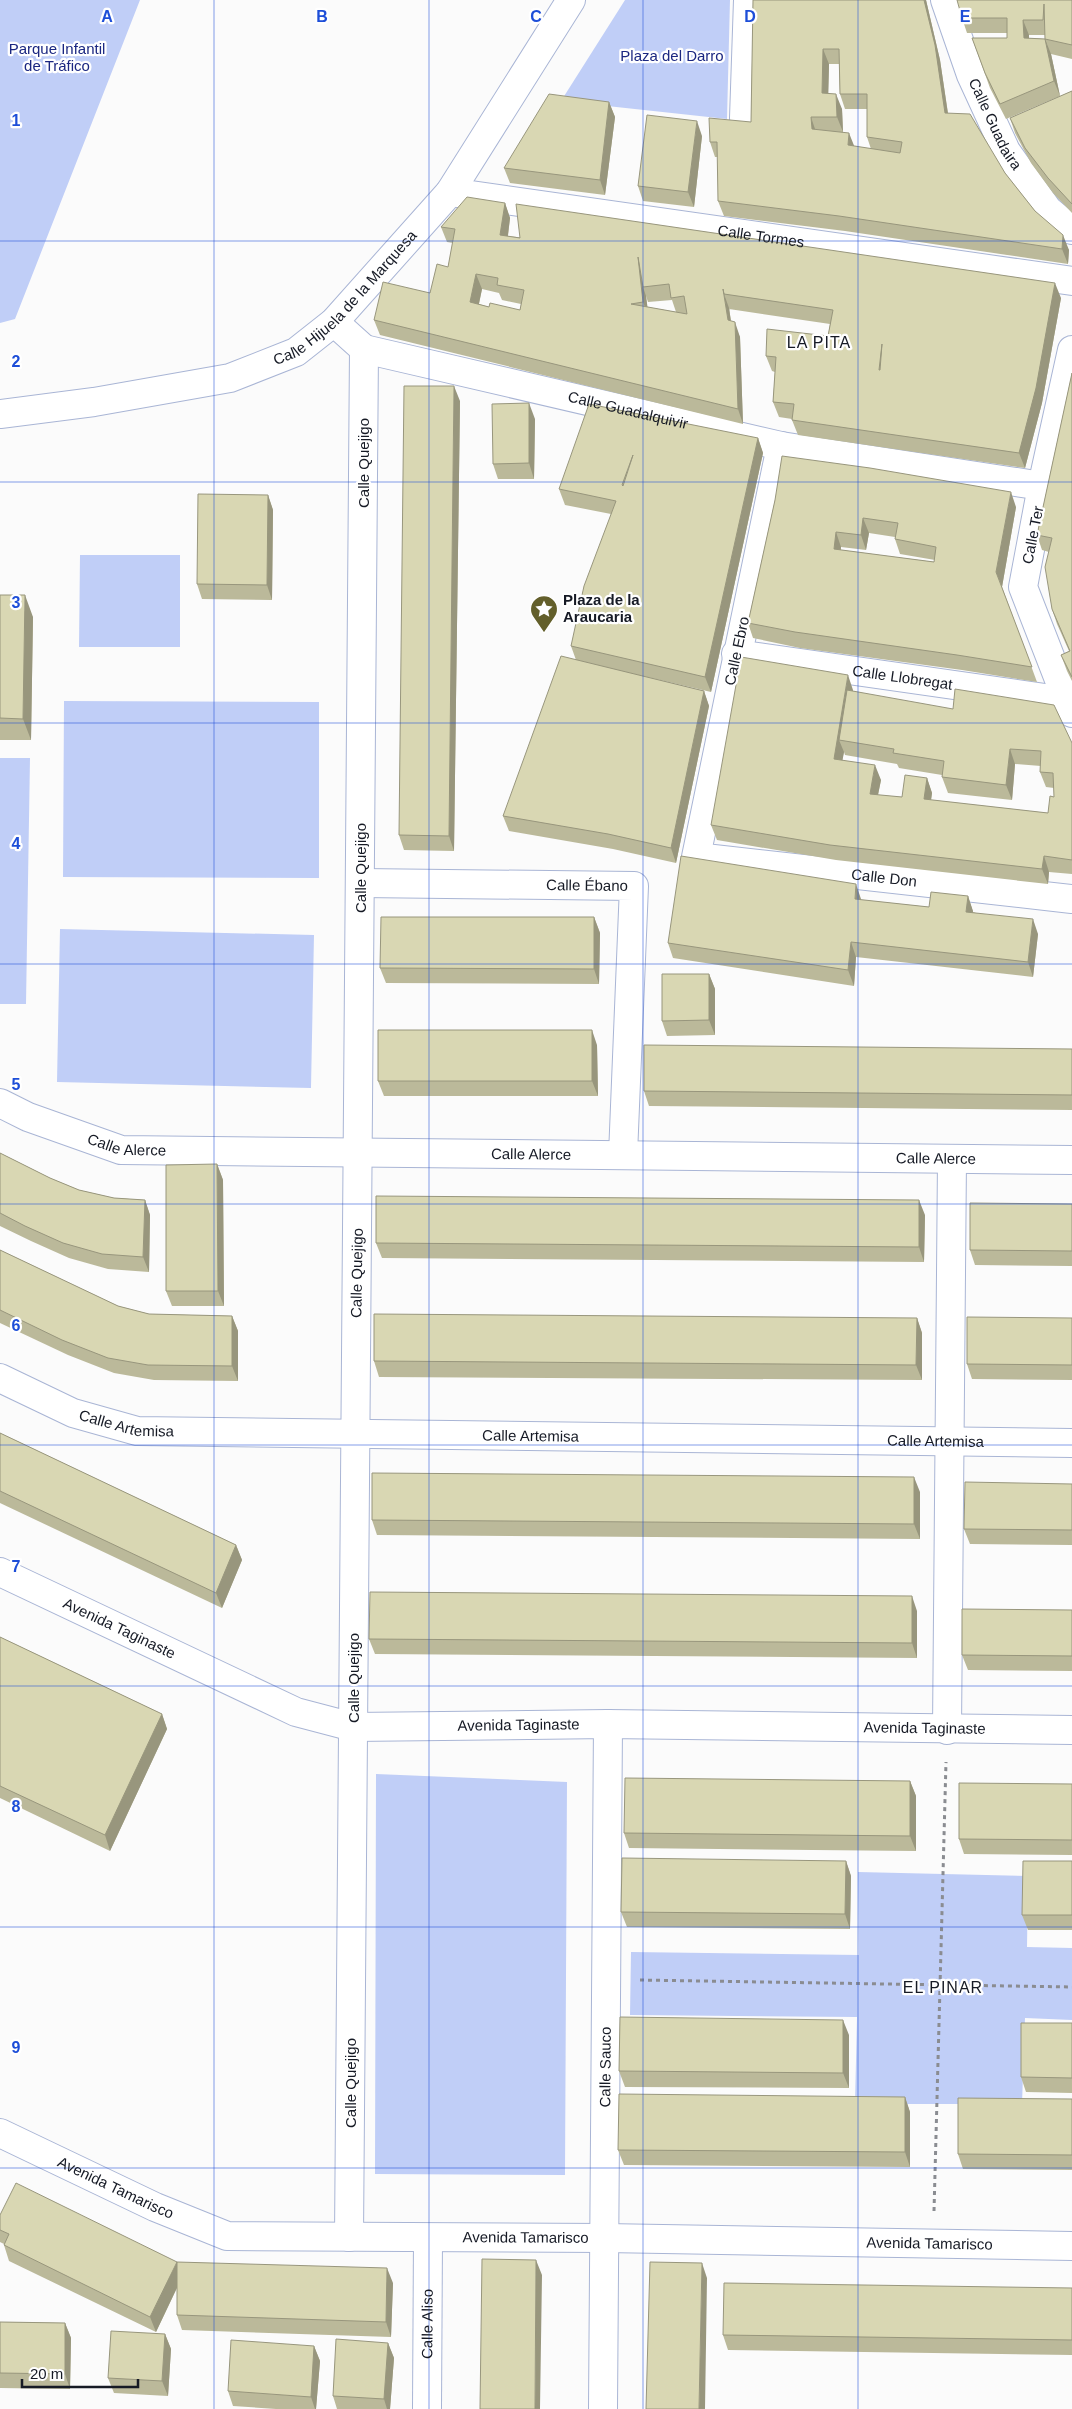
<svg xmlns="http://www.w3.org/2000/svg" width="1072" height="2409" font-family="Helvetica,sans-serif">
<rect width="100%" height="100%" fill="#fbfbfb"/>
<path fill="#c0cef7" d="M0,0H140L15,319L0,323Z
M625,0H730L727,119L561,101Z
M80,555H180V647H79Z
M64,701L319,702V878L63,877Z
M0,758H30L26,1004H0Z
M60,929L314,935L311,1088L57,1082Z
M376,1774L567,1782L565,2175L375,2174Z
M858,1872L1028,1876L1027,1947L1072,1948V2020L1025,2018L1022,2104H855L857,2017L630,2015L631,1952L859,1955Z"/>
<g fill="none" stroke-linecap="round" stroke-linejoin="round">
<g stroke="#a9b5d5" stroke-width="30">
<g id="minor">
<path id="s1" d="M945,0L971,75L1006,151L1048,210L1072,230"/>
<path d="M744,118L748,0"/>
<path id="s2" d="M450,192L1072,281"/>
<path d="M334,322L364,349L349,2237"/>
<path id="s3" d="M364,349L781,446L1042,486"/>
<path d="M1072,350L1042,486L1023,587L1072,713"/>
<path id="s4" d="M0,414L94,402L230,378L296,352L334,322L450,192L571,0"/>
<path id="s5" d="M781,446L696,857L1072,899"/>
<path id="s6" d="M736,654L1066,701"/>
<path id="s7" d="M361,883L634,886L623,1155"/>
<path id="s8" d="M0,1103L28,1117L121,1150L1072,1160"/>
<path id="s9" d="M0,1378L73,1413L137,1431L1072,1443"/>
<path id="s10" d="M0,1572L296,1712L353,1727L608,1724L1072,1730"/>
<path d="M947,1730L952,1159"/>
<path id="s11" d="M0,2133L155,2207L227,2236L605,2238L1072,2246"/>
<path id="s12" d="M427,2409L428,2239"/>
<path id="s13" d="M603,2409L608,1724"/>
</g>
</g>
<path stroke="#8a8c91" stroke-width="3" stroke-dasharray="4 4" stroke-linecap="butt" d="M640,1980L1072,1987
M934,2211L946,1762"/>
<use href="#minor" stroke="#fff" stroke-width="28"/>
</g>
<path fill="#bbb99a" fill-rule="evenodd" d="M753,0H926L940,60L948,113L1005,173L1035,211L1069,250L1068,264L845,231L724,216L718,201V157H715L710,142L751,122ZM829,64H839L840,94L845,109H867V137L871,149L854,146L843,132L842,109L828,93Z
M1072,0V59L1051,54L1060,96L1006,119L990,88L972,38H1007V33H967L962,18ZM1029,35H1045V39L1029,38Z
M1072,91V213L1053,193L1031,163L1015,133L1010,118Z
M609,102L615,117L605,195L510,183L504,168Z
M702,136L694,207L643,201L638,186Z
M505,203L510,218L508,236L1061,298L1042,403L1025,468L798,435L792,420V419L779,417L773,402L775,372L772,371L766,356L828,336L830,324L729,309V308L731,321L740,337L743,424L380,335L374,320L430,293L448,267L453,243L447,242L441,227ZM482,289L499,293L502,300L521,304L520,310L489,307L479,304ZM646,296L648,302L672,300L676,312L647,307Z
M1072,373V681L1067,671L1061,655L1069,651L1057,624L1052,609L1049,552L1042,550L1037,535Z
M460,401L454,851L404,850L399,835Z
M535,419L534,479H498L493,464Z
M758,438L763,453L711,692L639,675L704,691L709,706L676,863L613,849L509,831L503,816L576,660L571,646L611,514L565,505L559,489Z
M268,495L273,510L272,600L202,599L197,584Z
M775,500L1016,507L1002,587L1037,682L962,670L800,648L753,638L748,623ZM869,533L895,537V539L900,554L935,560L934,562L841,550V547L866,550Z
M0,595L33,617L31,740H0Z
M853,690V691L1072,743V874L1049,872L1048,884L836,860L717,840L711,825ZM844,752L845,755L897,764L899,768L942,775V777L948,793L1012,800L1015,764L1041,766L1040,772L1046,787L1054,788V797L1048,813L931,800L932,793L927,778L902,797L878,795L881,780L842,760Z
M968,896L973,912L1038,934L1033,977L856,957L854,986L673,958L668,943L861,899V900L929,907Z
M594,917L600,933L599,984L386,983L380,968Z
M709,974L715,989V1035L667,1036L662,1021Z
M597,1045L598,1096H384L378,1081Z
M1072,1049V1110L649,1106L644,1091Z
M0,1153L50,1178L79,1190L114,1198L145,1200L150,1215L149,1272L108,1269L69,1258L31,1241L0,1226Z
M217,1164L223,1180L224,1306H172L166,1291Z
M1072,1204V1266L975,1265L970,1250Z
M925,1215L924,1262L382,1258L376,1243Z
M0,1250L118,1306L149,1314L232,1316L238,1331V1381L154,1380L114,1373L68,1355L0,1323Z
M917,1318L922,1333V1380L379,1377L374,1361Z
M1072,1318V1380L972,1379L967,1364Z
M0,1433L236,1545L242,1560L222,1608L0,1503Z
M1072,1484V1545L970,1544L964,1529Z
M920,1492V1539L377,1535L372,1520Z
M1072,1610V1671L968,1670L962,1655Z
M917,1611V1658L375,1654L369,1639Z
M0,1637L162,1714L167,1729L110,1851L0,1798Z
M910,1781L916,1796V1851L629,1848L624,1833Z
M1072,1784V1855L964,1854L959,1839Z
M846,1861L851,1876L850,1929L627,1927L621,1912Z
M1072,1861V1930H1028L1022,1915Z
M1072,2023V2093L1026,2092L1021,2077Z
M849,2035V2088L625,2087L619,2071Z
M905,2097L910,2112V2167L624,2165L618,2150Z
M1072,2099V2170L963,2169L958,2154Z
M0,2215L177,2262L393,2283L391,2337L182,2330L177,2315V2288L156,2332L9,2261L4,2245V2244L0,2242Z
M1072,2288V2355L728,2350L723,2335Z
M0,2322L65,2323L71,2338L70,2389L0,2388Z
M165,2334L171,2349L168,2396L114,2393L108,2378Z
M388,2343L394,2358L390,2409H337L333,2396Z
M314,2346L320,2361L316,2409H276L233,2406L228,2391Z"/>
<path fill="#98967d" d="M924,0H926L940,60L950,128L945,113Z
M1023,20L1029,35V53L1024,38Z
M1045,39L1051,54L1060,96L1054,81Z
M823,49L829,64L828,108L822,93Z
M836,94L842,109L843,132L837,117Z
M609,102L615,117L605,195L600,180Z
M811,117L816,132L812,129Z
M697,121L702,136L694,207L688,192Z
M849,133L855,148L848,145Z
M505,203L510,218L506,250L500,235Z
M1063,235L1069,250L1068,264L1062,249Z
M638,257L643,287L646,296L649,318L643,302Z
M476,274L482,289L476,317L470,302Z
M1055,283L1061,298L1042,403L1025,468L1019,453Z
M724,294L729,308L733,336L728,320Z
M735,322L740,337L743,424L738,409Z
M454,386L460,401L454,851L449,836Z
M529,403L535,419L534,479L529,463Z
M758,438L763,453L711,692L705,677Z
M1011,492L1016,507L1002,587L996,572Z
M268,495L273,510L272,600L267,585Z
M863,518L869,533L866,550L861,535Z
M836,532L841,547L839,564L834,549Z
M25,595L33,617L31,740L23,719Z
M848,675L853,690L845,741L839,740L844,752L840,774L834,759Z
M704,691L709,706L676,863L671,848Z
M1010,749L1015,764L1012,800L1006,785Z
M875,765L881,780L875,809L870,794Z
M927,778L932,793L929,814L924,799Z
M1044,856L1049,872L1048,884L1042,869Z
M856,884L861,899L860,914L855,899Z
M968,896L973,911L971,927L966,912Z
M594,917L600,933L599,984L594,969Z
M1033,919L1038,934L1033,977L1028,962Z
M851,942L856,957L854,986L848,970Z
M709,974L715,989V1035L709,1020Z
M592,1030L597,1045L598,1096L592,1081Z
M217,1164L223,1180L224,1306L218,1291Z
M145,1200L150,1215L149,1272L143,1257Z
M919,1200L925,1215L924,1262L919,1247Z
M232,1316L238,1331V1381L232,1366Z
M917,1318L922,1333V1380L916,1365Z
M914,1477L920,1492V1539L914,1524Z
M236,1545L242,1560L222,1608L216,1593Z
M912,1596L917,1611V1658L912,1643Z
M162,1714L167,1729L110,1851L105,1835Z
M910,1781L916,1796V1851L910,1836Z
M846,1861L851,1876L850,1929L845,1914Z
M843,2020L849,2035V2088L843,2073Z
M905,2097L910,2112V2167L905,2152Z
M536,2260L542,2275L540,2409H535Z
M177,2262L182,2277L156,2332L150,2317Z
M702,2263L707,2278L705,2409H699Z
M387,2268L393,2283L391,2337L386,2322Z
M65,2323L71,2338L70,2389L65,2374Z
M165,2334L171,2349L168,2396L162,2381Z
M388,2343L394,2358L390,2409H387L384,2399Z
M314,2346L320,2361L316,2409H315L311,2397Z"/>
<path fill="#d9d7b3" stroke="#98967d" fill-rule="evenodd" d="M753,0H924L935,45L945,113L970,114L1005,173L1035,211L1063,235L1062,249L839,216L718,201L717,142H710L709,118L751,122ZM823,49H839L840,94H867V137L902,142L900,153L848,145L849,133L812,129L811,117H837L836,94L822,93Z
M957,0H1072V45L1045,39L1054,81L1000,104L985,73L972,38H1007V18H962ZM1044,4L1045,39L1024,38L1023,20H1043Z
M1072,91V204L1048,178L1025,148L1010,118Z
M549,94L609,102L600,180L504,168Z
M647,115L697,121L688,192L638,186Z
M467,197L505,203L500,235L520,238L516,204L1055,283L1036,388L1019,453L792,420L794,404L773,402L776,357L766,356L767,329L828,336L833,310L724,294L723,289L728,320L735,322L738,409L374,320L383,282L430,293L437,264L448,267L455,229L441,227ZM638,257L643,287L669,284L671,298L684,296L687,314L631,304L643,302ZM476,274L498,278L497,285L524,290L520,310L490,303L489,307L470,302ZM882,344L880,370H879Z
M1072,373V677L1061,655L1070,651L1052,609L1045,567L1052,538L1037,535Z
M404,386H454L449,836L399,835Z
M529,403V463L493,464L492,404Z
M589,404L758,438L705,677L571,646L584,586L616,501L559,489ZM633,455L623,486L622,485Z
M782,456L870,468L1011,492L996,572L1032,667L957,655L795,632L748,623L775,500ZM863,518L898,523L895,539L936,547L934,562L834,549L836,532L861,535Z
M198,494L268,495L267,585L197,584Z
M0,595H25L23,719L0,718Z
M561,656L704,691L671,848L608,834L503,816Z
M741,657L848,675L834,759L875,765L870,794L902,797L905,775L927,778L924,799L1048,813L1050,796L1054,797L1053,773L1040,772L1041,751L1010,749L1006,785L942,777L944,761L893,753L894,749L839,740L847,690L953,709L955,689L1054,705L1072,743V860L1044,856L1042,869L830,845L711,825Z
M681,856L856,884L855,899L929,907L931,892L968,896L966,912L1033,919L1028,962L851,942L848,970L668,943Z
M381,917H594V969L380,968Z
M662,974H709V1020L662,1021Z
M378,1030H592V1081H378Z
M644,1045L1072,1049V1095L644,1091Z
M0,1153L50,1178L79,1190L114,1198L145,1200L143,1257L102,1254L63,1243L25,1226L0,1213Z
M217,1164L218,1291H166V1165Z
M376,1196L919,1200V1247L376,1243Z
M970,1203L1072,1204V1251L970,1250Z
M0,1250L118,1306L149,1314L232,1316V1366L148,1365L108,1358L62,1340L0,1310Z
M374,1314L917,1318L916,1365L374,1361Z
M967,1317L1072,1318V1365L967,1364Z
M0,1433L236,1545L216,1593L0,1491Z
M372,1473L914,1477V1524L372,1520Z
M965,1482L1072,1484V1530L964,1529Z
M370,1592L912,1596V1643L369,1639Z
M962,1609L1072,1610V1656L962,1655Z
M0,1637L162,1714L105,1835L0,1786Z
M625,1778L910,1781V1836L624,1833Z
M959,1783L1072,1784V1840L959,1839Z
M622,1858L846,1861L845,1914L621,1912Z
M1023,1861H1072V1915H1022Z
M620,2017L843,2020V2073L619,2071Z
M1021,2023H1072V2078L1021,2077Z
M619,2094L905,2097V2152L618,2150Z
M958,2098L1072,2099V2155L958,2154Z
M16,2183L177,2262L150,2317L4,2245L9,2234L0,2230V2215Z
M482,2259L536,2260L535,2409H480Z
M177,2262L387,2268L386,2322L177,2315Z
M650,2262L702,2263L699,2409H646Z
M724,2283L1072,2288V2340L723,2335Z
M0,2322L65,2323V2374L0,2373Z
M111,2331L165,2334L162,2381L108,2378Z
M336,2339L388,2343L384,2399L333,2396Z
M231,2340L314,2346L311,2397L228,2391Z"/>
<path fill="none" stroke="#1d4ed8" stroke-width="1" stroke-opacity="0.55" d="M214,0V2409M429,0V2409M643,0V2409M858,0V2409M0,241H1072M0,482H1072M0,723H1072M0,964H1072M0,1204H1072M0,1445H1072M0,1686H1072M0,1927H1072M0,2168H1072"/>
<defs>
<g id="sight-pin" transform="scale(1.4375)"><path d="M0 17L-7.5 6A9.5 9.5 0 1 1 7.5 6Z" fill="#635f2b" stroke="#fff"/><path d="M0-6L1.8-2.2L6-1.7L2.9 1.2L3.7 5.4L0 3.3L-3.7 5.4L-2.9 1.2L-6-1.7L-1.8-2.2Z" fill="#fff"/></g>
</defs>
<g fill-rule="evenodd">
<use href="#sight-pin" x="544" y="609"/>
</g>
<g text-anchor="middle" stroke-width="4.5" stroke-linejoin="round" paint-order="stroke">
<g font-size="15" fill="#1b2781" stroke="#fff">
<text x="57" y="54">Parque Infantil<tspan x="57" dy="17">de Tráfico</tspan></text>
<text x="672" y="61">Plaza del Darro</text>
</g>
<g font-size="15" fill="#161a25" stroke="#fff">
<text dy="5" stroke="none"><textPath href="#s1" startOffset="134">Calle Guadaira</textPath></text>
<text dy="5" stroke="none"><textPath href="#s2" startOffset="314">Calle Tormes</textPath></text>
<text dy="5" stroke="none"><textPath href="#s4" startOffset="376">Calle Hijuela de la Marquesa</textPath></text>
<text dy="5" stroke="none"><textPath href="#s3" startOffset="271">Calle Guadalquivir</textPath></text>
<text transform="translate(364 463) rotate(-90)" y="5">Calle Quejigo</text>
<text transform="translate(1033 535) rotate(-79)" y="5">Calle Ter</text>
<text transform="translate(737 651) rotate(-78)" y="5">Calle Ebro</text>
<text dy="5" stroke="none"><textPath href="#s6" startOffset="168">Calle Llobregat</textPath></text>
<text transform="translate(361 868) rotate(-90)" y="5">Calle Quejigo</text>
<text dy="5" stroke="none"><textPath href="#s5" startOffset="609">Calle Don</textPath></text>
<text dy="5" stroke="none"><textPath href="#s7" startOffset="226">Calle Ébano</textPath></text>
<text dy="5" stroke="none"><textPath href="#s8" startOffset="135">Calle Alerce</textPath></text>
<text dy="5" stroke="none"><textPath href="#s8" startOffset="540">Calle Alerce</textPath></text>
<text dy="5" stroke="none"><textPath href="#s8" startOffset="945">Calle Alerce</textPath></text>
<text transform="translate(357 1273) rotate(-89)" y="5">Calle Quejigo</text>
<text dy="5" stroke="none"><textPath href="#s9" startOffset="136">Calle Artemisa</textPath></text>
<text dy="5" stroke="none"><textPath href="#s9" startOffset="541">Calle Artemisa</textPath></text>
<text dy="5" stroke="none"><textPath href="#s9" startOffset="946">Calle Artemisa</textPath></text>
<text dy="5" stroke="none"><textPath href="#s10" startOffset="132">Avenida Taginaste</textPath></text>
<text transform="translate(354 1678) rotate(-90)" y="5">Calle Quejigo</text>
<text dy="5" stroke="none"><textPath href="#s10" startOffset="552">Avenida Taginaste</textPath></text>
<text dy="5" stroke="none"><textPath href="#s10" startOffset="958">Avenida Taginaste</textPath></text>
<text dy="5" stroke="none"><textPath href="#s13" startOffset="342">Calle Sauco</textPath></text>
<text transform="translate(351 2083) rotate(-90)" y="5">Calle Quejigo</text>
<text dy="5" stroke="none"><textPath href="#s11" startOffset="128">Avenida Tamarisco</textPath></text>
<text dy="5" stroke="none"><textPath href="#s11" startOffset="548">Avenida Tamarisco</textPath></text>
<text dy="5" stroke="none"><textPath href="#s11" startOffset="952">Avenida Tamarisco</textPath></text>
<text dy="5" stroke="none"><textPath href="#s12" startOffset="85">Calle Aliso</textPath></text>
</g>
<g font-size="15" font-weight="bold" fill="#161a25" stroke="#fff" text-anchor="start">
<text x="563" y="605">Plaza de la<tspan x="563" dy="17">Araucaria</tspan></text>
</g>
<g font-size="16" letter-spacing="1" fill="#161a25" stroke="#fff">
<text x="819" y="348">LA PITA</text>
<text x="943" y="1993">EL PINAR</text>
</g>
</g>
<g font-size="16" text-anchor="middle" font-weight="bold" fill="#1d4ed8" stroke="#fff" stroke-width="4.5" stroke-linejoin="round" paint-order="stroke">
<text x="107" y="22">A</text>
<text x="322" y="22">B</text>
<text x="536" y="22">C</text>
<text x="750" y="22">D</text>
<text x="965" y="22">E</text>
<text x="16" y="126">1</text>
<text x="16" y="367">2</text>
<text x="16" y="608">3</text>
<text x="16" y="849">4</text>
<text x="16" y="1090">5</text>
<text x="16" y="1331">6</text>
<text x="16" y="1572">7</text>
<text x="16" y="1812">8</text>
<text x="16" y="2053">9</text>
</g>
<path d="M22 2379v8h116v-8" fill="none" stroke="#161a25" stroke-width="2.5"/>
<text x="30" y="2379" font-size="15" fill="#161a25" stroke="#ffffff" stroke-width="4" paint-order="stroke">20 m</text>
</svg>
